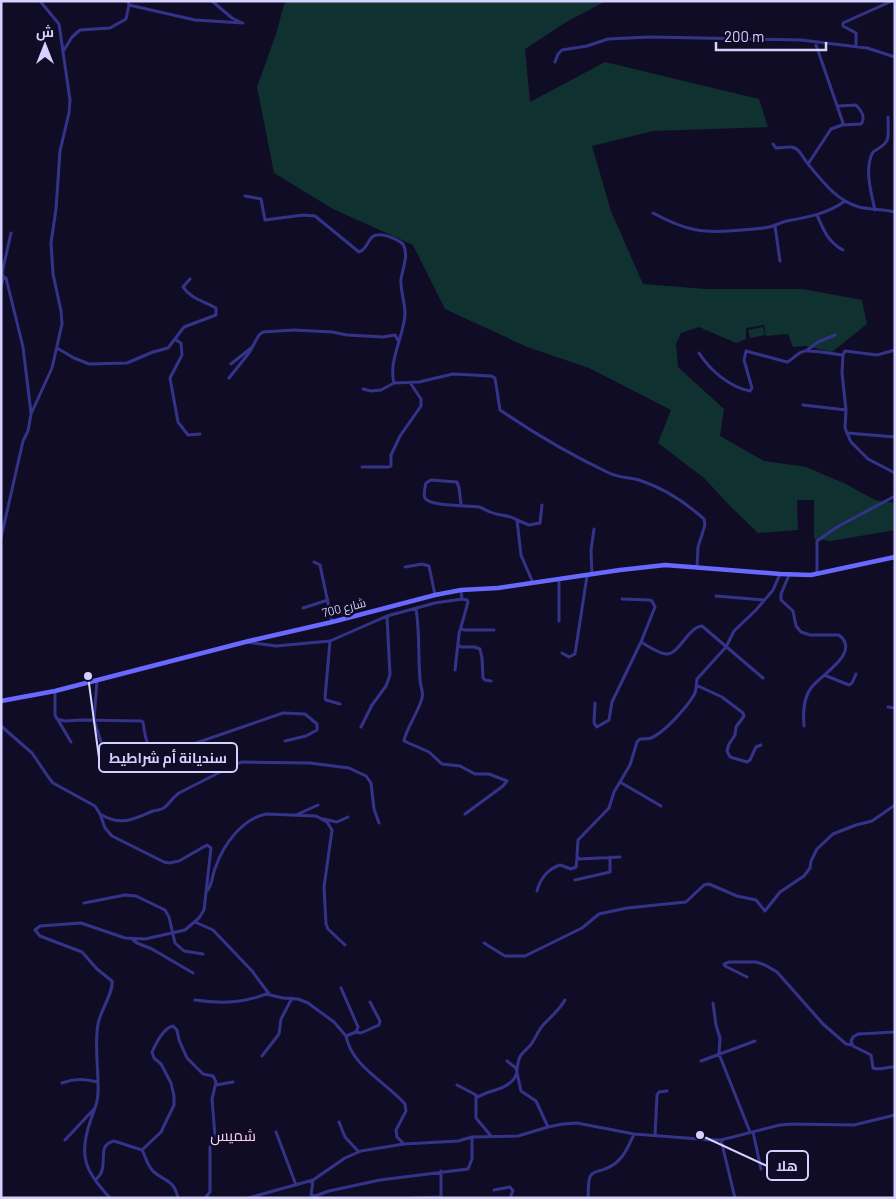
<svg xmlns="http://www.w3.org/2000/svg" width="896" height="1199" font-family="Barlow,Cairo,sans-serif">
<rect width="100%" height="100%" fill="#100c26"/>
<path fill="#0f312f" d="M285,1H606L568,21L525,49L530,102L605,62L759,99L768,127L653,131L592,146L611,211L643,284L706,289H803L862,300L867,324L832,352L805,346L793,347L788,334L766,336L764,325L746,328V339L736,343L699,327L681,333L676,344L678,367L724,409L720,436L764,461L806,467L846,484L875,500L895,503V530L831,541L814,539V500H797L798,530L758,533L731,507L704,478L658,443L671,410L589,368L527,347L445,309L413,245L333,209L274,173L257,87L276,34Z
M763,327L765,335L750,338L748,330Z"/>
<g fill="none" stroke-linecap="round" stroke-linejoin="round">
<path stroke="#34338a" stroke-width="3" d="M212,1L232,18L242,23
M129,5L195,20L243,23
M815,42L843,123L842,125L831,129L808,164C823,182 836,200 859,207C871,210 883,209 895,212
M856,46V33L843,26V23L892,1
M64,50L72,37L80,30L110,28L126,19L129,5L128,1
M555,62L558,54L562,50L587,46L608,39L650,37L801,40L867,48L895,57
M839,106L856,105C861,110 866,118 861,124L842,125
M773,144L776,148C781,148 784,147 789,147C799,146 802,157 808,164
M245,196L261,199L265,220L303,215L315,216L359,252C367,249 367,242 372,237C380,231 397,239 403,244C409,255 403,267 401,279C400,289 405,302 405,314C404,336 388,361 394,383
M875,210C871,193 864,168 873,152C892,141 888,139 888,117
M653,213C686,231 704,234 742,230C751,229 760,229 769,227C775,226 781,222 787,221C808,217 827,214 845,201
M817,215C823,229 828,242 843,250
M775,226L780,261
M4,278L2,273L11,233
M1,287L3,279L6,278L23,347L31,413
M176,340L181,343L182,355L170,378L178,422L188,435L200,434
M57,348L74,358L89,364L127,363L153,352L168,348L184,327L216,315V308C204,301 191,299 183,287L190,279
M895,350L877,355L845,351L843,355L842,373L846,410L845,428L847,433L851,442L868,459L895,473
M806,351L818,342L835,335
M699,353C710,370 729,387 750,391L752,388L744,360L746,351L787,362C793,360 797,352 805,351C816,350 831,354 843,355
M231,364L251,348
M229,378L249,353L259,335L263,332L294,330L332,332L347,335L383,337L395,335L399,342
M363,389L371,391L381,390L394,383L419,382L453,374L491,376L495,378L500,410C535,434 571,455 609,473C619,478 629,477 639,480C664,488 685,502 704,519L705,525L698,547L697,567
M803,405L846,410
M847,433L895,437
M362,467H389L391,466V455L400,436L421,406V399L411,384
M461,504L459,488L457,482L431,480L426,483C425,487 423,494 425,498C430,507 469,505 479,507C484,508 486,511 490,512C499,516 508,514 517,520L521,555L533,583
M517,520L529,525L540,523L542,505
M1,538L23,441L28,431L31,414L52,368L62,324L61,311L53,274L51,243L56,209L60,151L69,113L70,100L59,24L40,1
M314,562L320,565L332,622
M405,567L422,564L429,566L435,595
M817,574V541L837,527L895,496
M592,575L591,550L594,529
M789,575L781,594V600L793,611L796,626L801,632L810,635H839C862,653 820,675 811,688C803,699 803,713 804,726
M716,596L764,600
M303,608L328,600
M416,609C420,633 418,656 420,679C420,686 424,692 422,698C419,711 405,731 404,741L429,752L442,764L460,766L475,774H489L507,781L503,786L465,814
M559,621V580
M461,629L465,630H494
M330,641L325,698L326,700L340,704
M246,642L276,646L330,641L387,616L435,603L462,599L461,590
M641,642C648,646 658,653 666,654C679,655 688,627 702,626L763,678
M458,645L461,647H475L480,649L482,658L483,678L485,680L491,681
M562,653L569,657L575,654L587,576
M455,670L459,634L468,602L467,600L462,599
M824,675L849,685L852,683L856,674
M97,681L94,720L101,742
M696,685L722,697L743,713L744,716L736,727L735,735L729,744L727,751L730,757L747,762L750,760L756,747L761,745
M55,691V715L57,719L65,721L82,720L141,721L143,722C145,736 146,751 161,755L283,713L305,714L317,724V730L306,736L285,741
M595,703L594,723L597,727L609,720L612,702L641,642L655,607L652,601L649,600L622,599
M888,707L895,708
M58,720L71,742
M1,726L32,753L49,778L53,783L95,806L100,814L105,828L112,836L164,862L169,863L179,861L207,845L211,848L204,910L199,918L185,930L145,939L125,938L81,923L40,926L35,930L40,936L82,952L97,969L112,981C114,992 100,1011 98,1024C94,1047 99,1070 98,1093C98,1103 93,1113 90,1122C78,1158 86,1171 110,1198
M361,727L372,705L386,686L390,675L387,616
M620,782L661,806
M100,814C122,827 133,819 153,811C157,810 162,810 165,807C169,804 172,798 179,793L236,764L242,762L310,763L349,768L366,776L371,783L374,809L379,823
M296,815L318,805
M323,819L337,822L348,817
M620,857L579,859L577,856L578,840L609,808L614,792L630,765L637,742L640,739C643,739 648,739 651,738C664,733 687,707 694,695C697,690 696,685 697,679L726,647L734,631L756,610L773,590L780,574
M575,880L610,872V857
M207,891C213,884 212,874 216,866C224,844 242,819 266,814L316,816L327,822L332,830L324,887L326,924L328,929L345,945
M537,891C540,879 548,869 560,865L571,869L576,867L577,858
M84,903L125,895L136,896L165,910L169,917L175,943L184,951L203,954
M195,922L213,930L252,971L270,995L283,998L298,999L308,1003L334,1022L346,1036
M132,939L137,943L152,949L193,973
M484,943L505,956H525L582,928L599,914L627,908L686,902L704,885L709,884L737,896L756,900L765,911L780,892L804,876L810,868L811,861L817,849L833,834L856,825L872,821L895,805
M747,977L725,966L724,964L729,962H756L765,965L777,972L823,1024L846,1044L852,1045
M341,988L358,1027L356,1032L346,1036C352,1067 386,1082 405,1104L406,1111L396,1130L397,1137L404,1144L458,1141L472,1137L518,1136L548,1127L563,1124L577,1123L634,1134L712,1140H721L780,1125L793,1124L854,1125L895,1115
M195,1000C222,1004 244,1003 269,993
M713,1003L716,1025L720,1038L719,1054L750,1132
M356,1032L361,1033L379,1025L380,1021L370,1002
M895,1032L858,1034L853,1037L851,1041L853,1046L871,1055L873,1068C880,1071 887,1066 895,1067
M262,1056L279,1034L281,1019L292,998
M507,1061L516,1068L521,1091L536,1101L548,1127
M701,1061L755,1041
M62,1083C75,1078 85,1079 98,1082
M216,1085L233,1082
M457,1085L476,1095V1118L491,1136
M478,1097C488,1090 503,1091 513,1080C520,1073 515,1063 521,1055C524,1051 529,1048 532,1043C536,1037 539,1029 544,1024C552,1016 560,1009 565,1000
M339,1122L345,1137L359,1152
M276,1132L296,1185
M753,1132L761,1169
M655,1136L657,1095L659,1092L667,1091
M65,1140L94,1109
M721,1140L735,1198
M142,1150C146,1157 147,1166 154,1172C166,1182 174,1180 178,1198
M95,1180C97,1178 100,1176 101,1173C107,1161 97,1145 114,1141L142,1150L161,1132L174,1105V1096L171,1083L161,1064L154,1058L152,1052C156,1043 163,1028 173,1026L177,1030L179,1040L187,1058L203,1074L213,1076L216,1082L212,1099L215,1136L210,1147V1192L205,1198
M313,1180L311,1195L315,1196L329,1191L380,1180L468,1169L472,1159V1137
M494,1190L510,1187L513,1191L510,1198
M248,1198L313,1180L345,1158L361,1151L404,1144
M414,1198L441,1197V1171
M588,1198C589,1192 587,1180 591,1175C594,1171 601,1171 605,1169C622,1163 627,1149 634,1134"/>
<path stroke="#6968ff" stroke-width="4.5" d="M1,701L55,691L249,641L332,622L435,595L461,590L498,588L620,570L665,565L780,574L811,575L895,557"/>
</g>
<g text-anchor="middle" stroke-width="5" stroke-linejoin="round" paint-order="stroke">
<g font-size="12" fill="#d6d1ff" stroke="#100c26">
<text transform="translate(344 608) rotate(-14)" y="4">شارع 700</text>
</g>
<g font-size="15" fill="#ffd3f0" stroke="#100c26">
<text x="233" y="1141">شميس</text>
</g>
</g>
<path fill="none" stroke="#d6d1ff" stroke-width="2" d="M88 676L99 758M700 1135L767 1166"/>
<g fill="#d6d1ff" stroke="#100c26" stroke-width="2">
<circle cx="88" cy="676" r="5"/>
<circle cx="700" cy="1135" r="5"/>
</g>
<g fill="#100c26" stroke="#d6d1ff" stroke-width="2">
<rect x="99" y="743" width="138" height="29" rx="5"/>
<rect x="767" y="1151" width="41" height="29" rx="5"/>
</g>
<g font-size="14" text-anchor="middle" font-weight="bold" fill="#d6d1ff">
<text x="168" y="763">سنديانة أم شراطيط</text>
<text x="787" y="1171">هلا</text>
</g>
<rect width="896" height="1199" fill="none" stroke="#d6d1ff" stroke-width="5"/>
<g transform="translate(45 45)" stroke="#100c26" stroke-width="4" paint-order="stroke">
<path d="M0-4L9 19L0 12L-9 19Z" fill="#d6d1ff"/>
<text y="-8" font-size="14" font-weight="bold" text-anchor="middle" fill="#d6d1ff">ش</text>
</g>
<path d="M716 42v8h110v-8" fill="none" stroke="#d6d1ff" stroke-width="2.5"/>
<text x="724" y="42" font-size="15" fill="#d6d1ff" stroke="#100c26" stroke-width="4" paint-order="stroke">200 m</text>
</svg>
